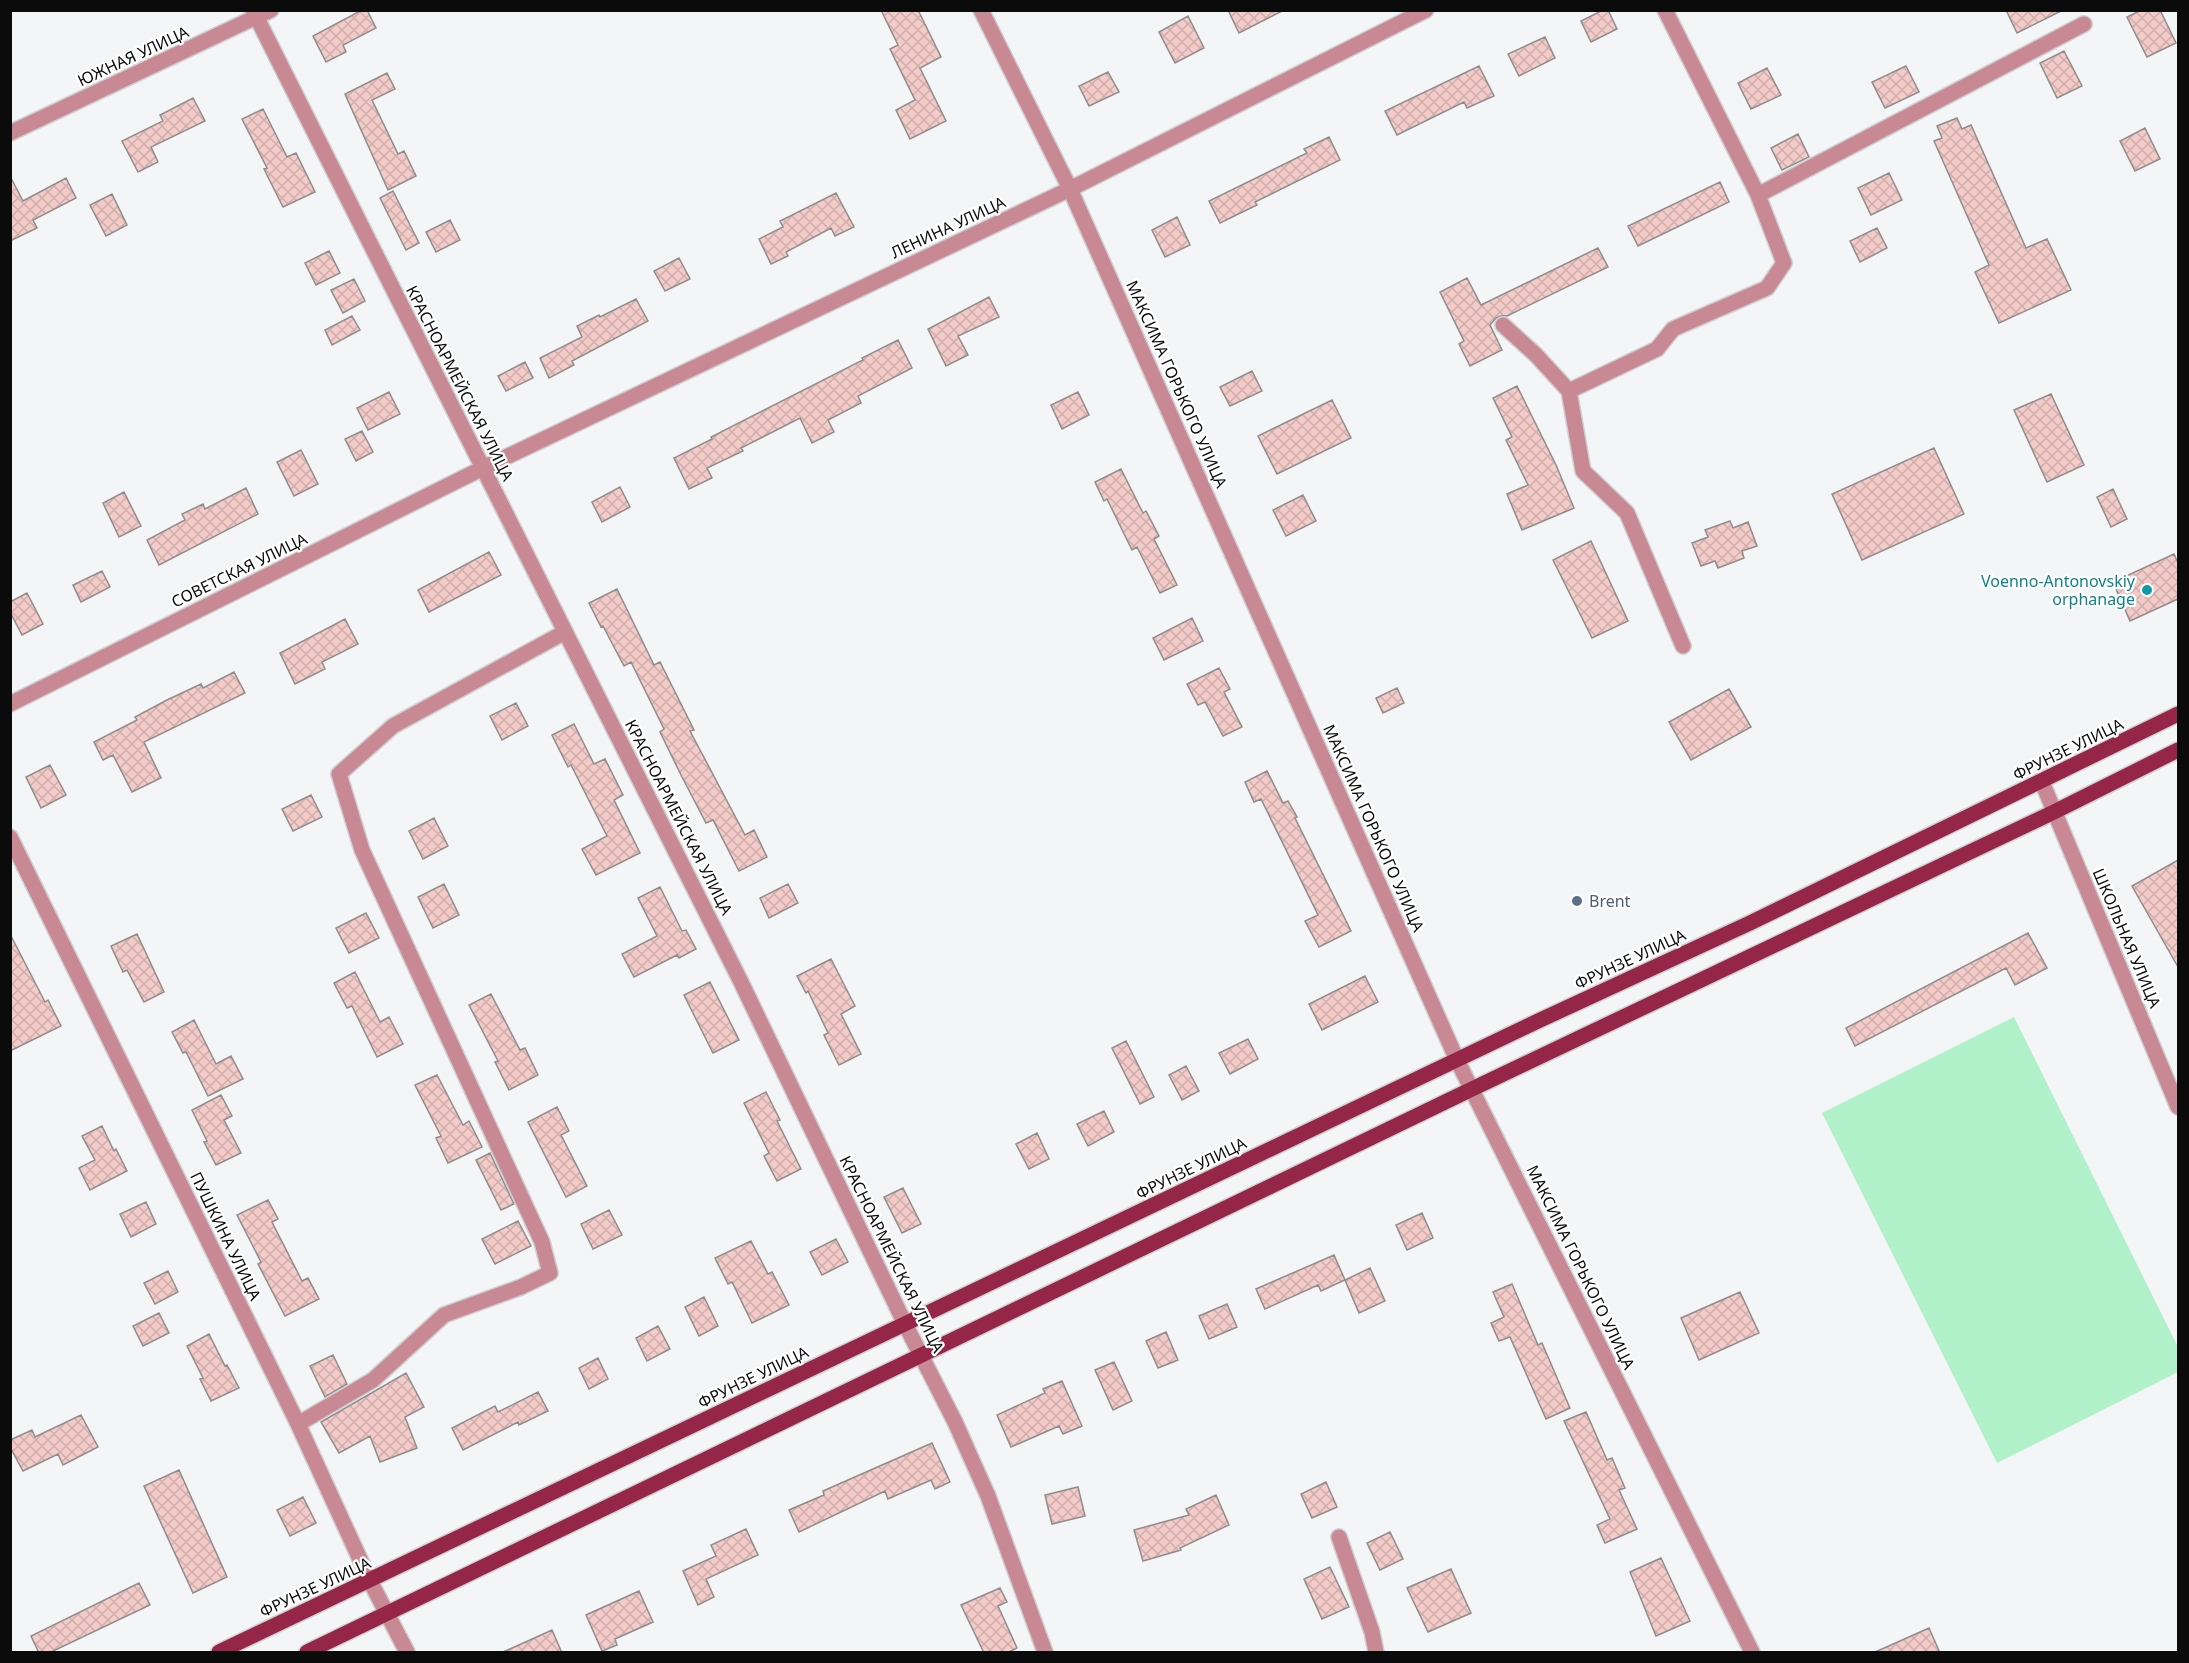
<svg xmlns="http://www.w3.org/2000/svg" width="2189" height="1663" font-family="'Noto Sans',sans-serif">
<defs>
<pattern id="building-cross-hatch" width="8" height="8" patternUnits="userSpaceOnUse" patternTransform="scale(1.5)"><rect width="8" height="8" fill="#f3cbc8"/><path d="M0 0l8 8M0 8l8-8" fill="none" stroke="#cfadab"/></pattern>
</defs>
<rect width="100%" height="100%" fill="#f4f5f7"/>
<path fill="#b1f1c9" d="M2014,1017L2178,1347V1372L1997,1463L1822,1113Z"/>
<path fill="url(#building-cross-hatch)" stroke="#8f8c8c" stroke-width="1.5" d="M362,10H367L376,28L343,45L346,52L326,62L313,36Z
M881,10H918L941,57L920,68L946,121L910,139L896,110L915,100L890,49L898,45Z
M1228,10H1284L1239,33Z
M1603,10H1608L1617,29L1591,42L1581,21Z
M2006,10H2063L2017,33Z
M2141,10H2160L2176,43L2147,57L2127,17Z
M1188,16L1204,48L1175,63L1159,32Z
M1545,37L1555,58L1519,76L1508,54Z
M2064,51L2082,86L2057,98L2040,63Z
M1479,66L1494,96L1467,108L1464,102L1397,135L1385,111Z
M1906,66L1919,92L1885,108L1872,82Z
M1767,68L1781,95L1751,109L1738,83Z
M1108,72L1119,92L1089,106L1079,86Z
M387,73L395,89L372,100L398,154L404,151L416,176L388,190L345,94Z
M193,98L205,121L151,147L158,162L138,172L122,141L163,121L160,115Z
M263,109L287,157L296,153L315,192L283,207L264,169L267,168L242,119Z
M1957,118L1962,129L1971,125L2026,248L2047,239L2071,290L1999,323L1975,272L1989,265L1934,141L1942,138L1937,126Z
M2145,128L2160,159L2135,171L2120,141Z
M1798,134L1809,157L1782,170L1771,148Z
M1329,137L1340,160L1255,202L1257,205L1220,223L1209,201L1307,153L1304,149Z
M1889,173L1902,200L1871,215L1858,188Z
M10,176L23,201L66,178L76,198L33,220L37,228L10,241Z
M1720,182L1729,202L1638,246L1628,226Z
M393,191L419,243L406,250L380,198Z
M836,193L854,227L835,236L831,228L786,252L788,256L771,264L759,239L783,227L780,221Z
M112,194L127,225L106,236L90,205Z
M1177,217L1190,245L1165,257L1152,230Z
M450,220L460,240L436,252L426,232Z
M1877,228L1887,248L1860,262L1850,241Z
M1598,248L1608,267L1507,316H1501L1496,318L1490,325L1502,350L1470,366L1459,344L1464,341L1440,292L1467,278L1481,305Z
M329,251L340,273L316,285L305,263Z
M679,258L690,279L665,291L654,271Z
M354,279L365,301L343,313L331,290Z
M989,297L999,317L958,336L968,355L946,366L928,329Z
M636,299L648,321L572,361L574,365L549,378L540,358L582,337L577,326L599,315L600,317Z
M352,316L360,330L332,345L325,330Z
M898,340L912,368L858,396L861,403L828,420L834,432L812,443L800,418L741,448L743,451L707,468L712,478L689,489L674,458L712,439L711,437L863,360L862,358Z
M525,362L533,378L506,391L498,376Z
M1252,371L1262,391L1230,406L1220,387Z
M1517,386L1556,465L1574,508L1522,530L1507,494L1528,485L1506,440L1512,437L1493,398Z
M389,392L400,414L368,430L357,408Z
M1078,392L1089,415L1062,429L1051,405Z
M2051,394L2084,465L2047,482L2014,410Z
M1332,400L1351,438L1277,474L1258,436Z
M362,431L373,452L356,461L345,439Z
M1934,448L1964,514L1862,560L1832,494Z
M301,450L318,484L294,496L277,462Z
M1121,469L1143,513L1146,511L1159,536L1154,539L1177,585L1160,593L1137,547L1132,550L1107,499L1104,501L1095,482Z
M620,487L630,507L602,522L592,502Z
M246,488L258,514L159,565L147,540L185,520L182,514L203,504L205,509Z
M2113,489L2127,519L2111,527L2097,497Z
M124,492L141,526L119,537L103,503Z
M1303,495L1316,521L1286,536L1273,510Z
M1730,521L1733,528L1748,522L1757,546L1742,551L1744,558L1718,568L1715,561L1701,566L1692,543L1708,537L1705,530Z
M1591,541L1628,621L1592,638L1553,560Z
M489,552L501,575L429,612L418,590Z
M2174,554L2178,563V599L2130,621L2113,582Z
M102,571L110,587L81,602L73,585Z
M617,589L654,665L660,662L694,730L690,731L745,835L754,830L767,857L739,871L713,820L706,823L682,777L660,732L664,729L631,662L624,666L603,626L601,627L589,603Z
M27,593L43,624L22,635L10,612V602Z
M1192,618L1203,641L1164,660L1153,638Z
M345,619L358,644L322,662L325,669L295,684L280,653Z
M1219,668L1230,689L1224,692L1242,727L1223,736L1205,702L1198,705L1187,684Z
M234,672L245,693L144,742L161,778L132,792L113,755L103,760L94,742L137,720L135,717L167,700L201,684L203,688Z
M1397,688L1404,703L1383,713L1376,698Z
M1729,689L1751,727L1691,760L1669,722Z
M516,703L528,726L502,740L490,716Z
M574,724L594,764L605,759L623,795L614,800L640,853L596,875L582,849L607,836L571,765L568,767L552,735Z
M50,765L66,795L41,808L26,777Z
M1267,771L1283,803L1288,801L1297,817L1295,818L1351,931L1319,947L1305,921L1318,915L1261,799L1254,802L1245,782Z
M311,795L322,817L293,831L282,809Z
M434,818L448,846L423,859L409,831Z
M2178,860V967L2132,886Z
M444,884L459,915L433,928L418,897Z
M788,884L798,903L769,918L760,898Z
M660,887L682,931L686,930L696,949L679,958L677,955L634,977L622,954L657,936L638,898Z
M366,913L379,938L349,953L336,928Z
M2028,933L2047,968L2015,985L2006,968L1855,1046L1846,1028Z
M10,934L45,1002L48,1000L61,1026L10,1051Z
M137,934L164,992L144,1002L127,970L123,972L111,946Z
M831,959L855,1006L841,1014L861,1054L839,1065L824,1035L828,1033L808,991L806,993L797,976Z
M355,972L380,1022L389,1017L403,1044L377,1057L352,1006L347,1008L334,983Z
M1365,976L1378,1002L1322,1030L1309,1004Z
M710,982L739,1040L713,1053L684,995Z
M491,994L520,1050L525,1048L538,1075L509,1090L495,1062L498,1061L469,1005Z
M194,1020L216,1064L231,1056L243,1079L208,1096L186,1052L183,1053L172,1032Z
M1248,1039L1258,1059L1230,1074L1219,1053Z
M1126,1041L1154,1097L1140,1104L1112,1048Z
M1186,1066L1199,1091L1182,1100L1169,1075Z
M437,1075L463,1125L469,1121L482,1147L448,1163L436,1138L441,1136L415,1085Z
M766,1092L780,1120L777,1121L801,1169L777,1181L764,1156L769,1153L744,1103Z
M221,1095L232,1116L224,1120L241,1153L216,1165L204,1142L207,1141L192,1110Z
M557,1107L569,1131L561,1135L587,1186L566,1197L528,1122Z
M1104,1111L1114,1132L1088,1146L1077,1124Z
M102,1126L114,1151L116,1149L127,1171L90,1190L79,1168L95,1160L82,1136Z
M1037,1133L1049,1159L1029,1169L1016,1144Z
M490,1153L514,1204L501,1210L476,1160Z
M903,1188L921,1224L902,1233L884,1197Z
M268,1200L278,1219L272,1222L302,1281L308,1278L319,1299L285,1316L258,1264L261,1262L237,1215Z
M146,1202L156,1224L131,1237L120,1214Z
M609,1210L622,1235L593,1249L581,1224Z
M1422,1213L1433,1238L1407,1250L1396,1225Z
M518,1221L531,1246L495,1264L482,1239Z
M836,1239L848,1262L822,1275L810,1252Z
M751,1241L768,1274L772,1272L789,1305L752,1323L732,1282L728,1284L715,1258Z
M1334,1255L1345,1280L1321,1291L1318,1285L1265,1309L1256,1289Z
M1370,1268L1385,1301L1359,1313L1345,1280Z
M168,1271L178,1292L155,1304L144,1283Z
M1512,1284L1538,1345L1542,1343L1570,1408L1546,1419L1510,1337L1499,1341L1491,1323L1504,1317L1493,1292Z
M1740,1292L1759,1333L1699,1360L1681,1318Z
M704,1297L718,1326L699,1336L685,1307Z
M1227,1304L1237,1327L1209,1339L1199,1316Z
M159,1313L169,1333L143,1346L133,1326Z
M658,1326L670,1349L647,1361L636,1338Z
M1166,1332L1178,1360L1158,1368L1146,1341Z
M209,1334L225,1366L227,1365L239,1388L211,1401L200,1379L203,1378L187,1346Z
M333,1355L347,1384L325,1397L310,1366Z
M598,1358L608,1379L589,1389L579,1368Z
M1114,1362L1132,1401L1113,1410L1095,1370Z
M406,1373L424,1407L405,1417L417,1448L380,1462L370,1436L339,1453L321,1422Z
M1062,1381L1082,1426L1063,1434L1059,1426L1011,1447L997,1415L1045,1393L1043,1389Z
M538,1392L548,1411L519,1425L518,1422L463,1450L452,1428L495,1406L498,1412Z
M1586,1412L1607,1460L1612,1458L1625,1488L1619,1490L1637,1529L1605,1543L1597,1525L1610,1519L1564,1421Z
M81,1415L98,1447L63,1465L58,1454L23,1471L10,1447V1440L32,1430L35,1437Z
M932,1443L950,1482L935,1489L931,1480L888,1499L885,1491L799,1532L789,1510L824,1495L823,1491Z
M179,1470L227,1577L193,1593L144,1486Z
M1326,1482L1337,1507L1312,1518L1301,1494Z
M1078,1487L1085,1516L1052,1524L1045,1495Z
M1216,1495L1229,1525L1180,1548L1181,1550L1143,1561L1134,1530L1189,1515L1186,1509Z
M303,1497L316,1523L290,1536L277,1510Z
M746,1529L758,1555L706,1579L714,1597L698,1605L683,1571L716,1556L711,1545Z
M1390,1532L1403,1559L1380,1570L1367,1543Z
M1661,1558L1690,1621L1656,1636L1630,1572Z
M1330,1567L1349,1607L1322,1619L1304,1579Z
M1451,1569L1471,1613L1428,1632L1407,1588Z
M139,1583L150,1605L49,1653H39L31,1636Z
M1000,1588L1007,1602L998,1606L1017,1648L1007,1653H984L961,1605Z
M639,1591L653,1622L615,1639L617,1645L602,1651L586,1615Z
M1929,1628L1940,1653H1873Z
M552,1630L562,1653H501Z"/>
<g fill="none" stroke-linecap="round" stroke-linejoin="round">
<g stroke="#cfd0d1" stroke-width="18">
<path id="street" d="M253,10L741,982L905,1324L955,1422L988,1496L1045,1652
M981,10L1070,189L1457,1060L1752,1652
M10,133L271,10
M1758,195L2084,24
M1503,325L1536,355L1569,391L1657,349L1673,329L1767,288L1784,263L1758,195L1665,10
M1569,391L1583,471L1627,513L1683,646
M10,704L483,468L1070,189L1426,10
M2042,782L2178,1107
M10,837L298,1424L370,1581L407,1652
M298,1424L373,1380L444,1315L521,1287L550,1273L542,1242L362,850L339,774L393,726L565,632
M1339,1537L1372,1632L1376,1652"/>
</g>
<g stroke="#cfd0d1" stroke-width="18">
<path id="primary" d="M219,1652L1538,1021L1750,923L2178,714
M307,1652L1472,1089L2054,812L2178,750"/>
</g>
<use href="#street" stroke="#c98994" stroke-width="15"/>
<use href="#primary" stroke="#962647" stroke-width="15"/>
</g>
<circle fill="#0f9aa8" stroke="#fff" stroke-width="2" cx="2147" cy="590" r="6"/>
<circle fill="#5c6f8a" stroke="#fff" stroke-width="2" cx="1577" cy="901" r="6"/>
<g text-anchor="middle" stroke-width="4.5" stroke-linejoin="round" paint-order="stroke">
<g font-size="16" fill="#0b0b0c" stroke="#fff">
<text transform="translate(133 56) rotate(-25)" y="6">ЮЖНАЯ УЛИЦА</text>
<text transform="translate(948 227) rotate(-25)" y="6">ЛЕНИНА УЛИЦА</text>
<text transform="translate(460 383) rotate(63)" y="6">КРАСНОАРМЕЙСКАЯ УЛИЦА</text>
<text transform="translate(1177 384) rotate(66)" y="6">МАКСИМА ГОРЬКОГО УЛИЦА</text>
<text transform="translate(239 570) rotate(-26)" y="6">СОВЕТСКАЯ УЛИЦА</text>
<text transform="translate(2068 749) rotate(-26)" y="6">ФРУНЗЕ УЛИЦА</text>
<text transform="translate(679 817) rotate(63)" y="6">КРАСНОАРМЕЙСКАЯ УЛИЦА</text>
<text transform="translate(1374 828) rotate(66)" y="6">МАКСИМА ГОРЬКОГО УЛИЦА</text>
<text transform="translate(2127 938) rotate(67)" y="6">ШКОЛЬНАЯ УЛИЦА</text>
<text transform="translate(1630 959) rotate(-25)" y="6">ФРУНЗЕ УЛИЦА</text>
<text transform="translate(1191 1168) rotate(-26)" y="6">ФРУНЗЕ УЛИЦА</text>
<text transform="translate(226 1236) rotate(64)" y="6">ПУШКИНА УЛИЦА</text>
<text transform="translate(892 1254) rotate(64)" y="6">КРАСНОАРМЕЙСКАЯ УЛИЦА</text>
<text transform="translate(1581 1267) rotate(64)" y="6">МАКСИМА ГОРЬКОГО УЛИЦА</text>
<text transform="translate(753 1377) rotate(-26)" y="6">ФРУНЗЕ УЛИЦА</text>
<text transform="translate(315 1587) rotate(-25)" y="6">ФРУНЗЕ УЛИЦА</text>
</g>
<g font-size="16" fill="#0d838f" stroke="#fff" text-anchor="end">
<text x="2135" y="587">Voenno-Antonovskiy<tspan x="2135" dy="18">orphanage</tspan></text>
</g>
<g font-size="16" fill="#4e5e75" stroke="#fff" text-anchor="start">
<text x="1589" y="907">Brent</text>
</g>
</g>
<rect width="2189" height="1663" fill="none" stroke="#0b0b0c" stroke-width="24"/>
</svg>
